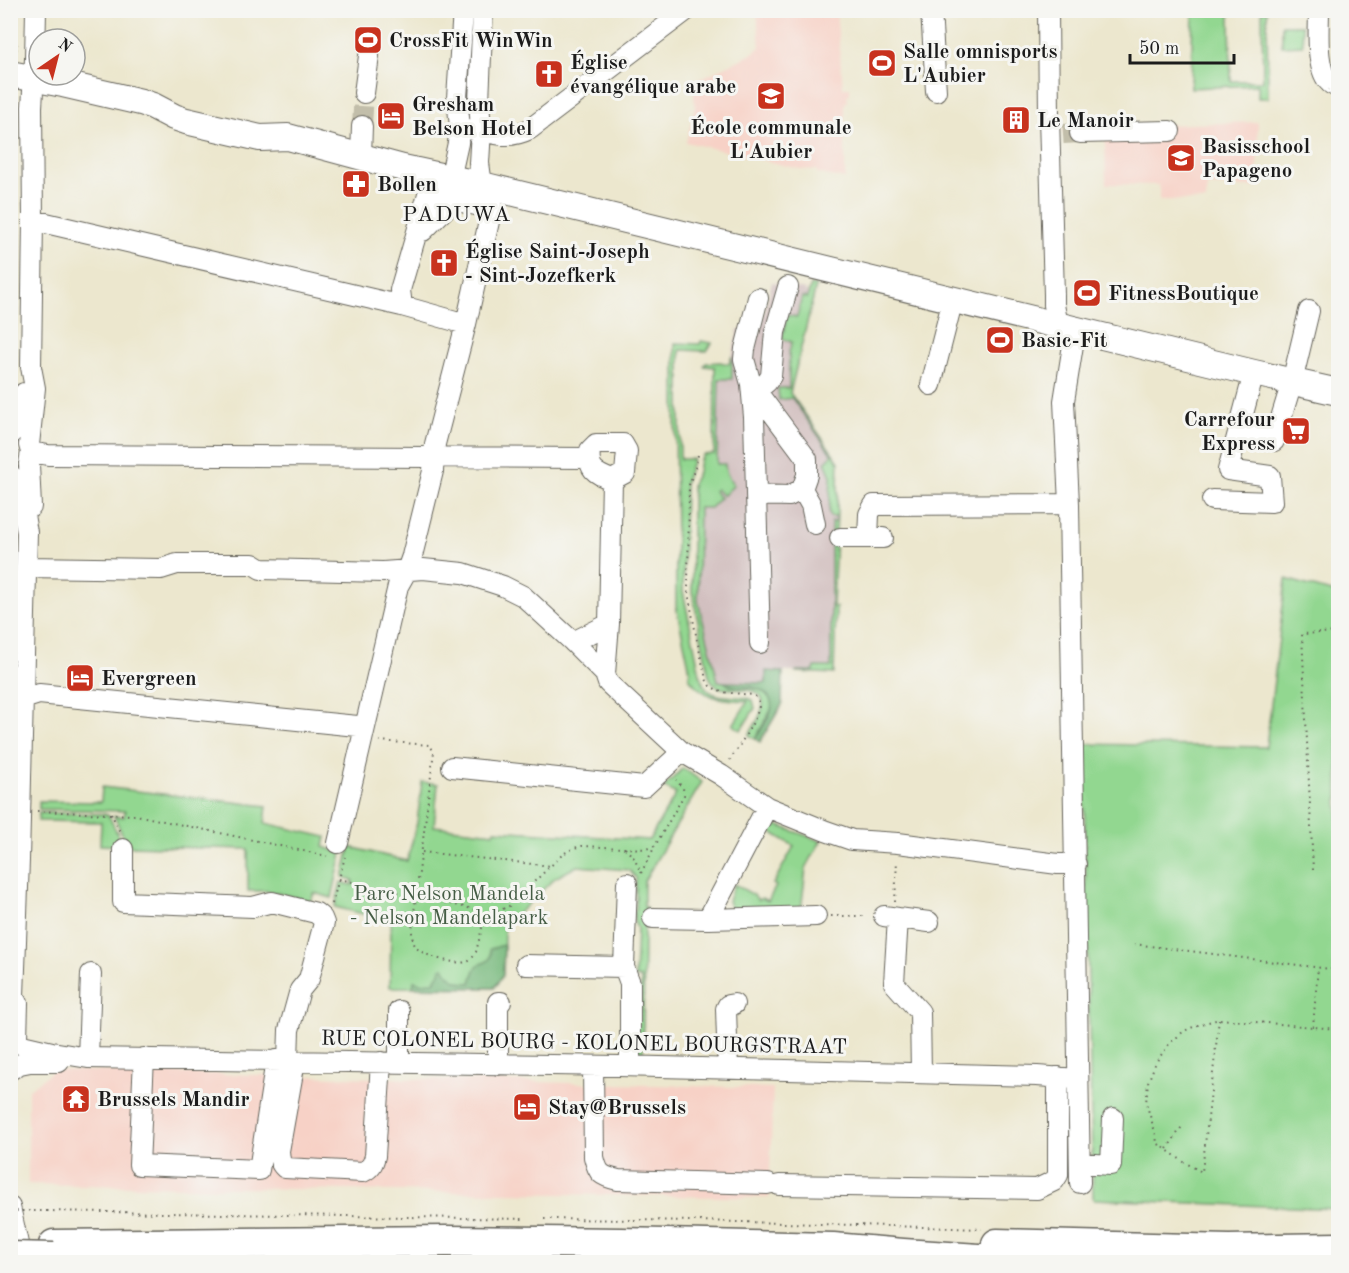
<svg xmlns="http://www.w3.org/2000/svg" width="1349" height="1273" font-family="'Old Standard TT',serif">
<rect width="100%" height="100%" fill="#f6f6f2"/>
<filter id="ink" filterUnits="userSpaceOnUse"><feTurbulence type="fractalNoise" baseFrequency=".0167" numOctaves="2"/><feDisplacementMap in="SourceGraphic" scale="12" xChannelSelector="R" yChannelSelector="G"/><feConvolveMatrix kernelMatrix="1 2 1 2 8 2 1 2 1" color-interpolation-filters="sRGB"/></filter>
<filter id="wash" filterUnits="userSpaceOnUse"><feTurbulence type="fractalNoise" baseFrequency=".008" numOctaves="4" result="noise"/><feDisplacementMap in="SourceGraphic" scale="24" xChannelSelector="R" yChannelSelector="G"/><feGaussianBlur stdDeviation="1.35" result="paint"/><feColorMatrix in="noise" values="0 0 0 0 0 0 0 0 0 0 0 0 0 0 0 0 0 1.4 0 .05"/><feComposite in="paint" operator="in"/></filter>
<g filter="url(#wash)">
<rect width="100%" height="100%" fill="#ece7ce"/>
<path fill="#f7d1c6" d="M757,11H836L843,87H850V94L847,95L848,102H845V179L817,173V170L800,169L686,142L695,107L693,82L750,55L760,47Z
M1258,122L1257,187L1207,186L1206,201L1159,200V185L1106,184L1105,139L1080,133L1063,134V128Z
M54,1070L773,1088L769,1198L28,1184V1090Z"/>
<path fill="#d2bfbf" d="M772,282L805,290V292L814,294L790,393L839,462L833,607H836L834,674L767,671V683L718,681L698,601L700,463L717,464L719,378H732V356L738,329L759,334Z"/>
<path fill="#92d790" stroke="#577a56" stroke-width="1.5" d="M1193,11H1230L1231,81H1263L1262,11H1267L1268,98H1258V85L1191,88Z
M1282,25H1302L1303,45L1282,46Z
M811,285L816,286L790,393L839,462L833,607H836L834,674L796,672V671H814L815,667H831V522H836V517H830L829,513L831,476L825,462L832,455L792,398L779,400L778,388H789V352L792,342L782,339L787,315L797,317L802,297L807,298Z
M701,341L712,343L707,351L680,350V459H693L685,482L683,591L701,679C711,705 734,692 753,700L755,708L741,730L733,725L748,701C722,699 706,700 689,678L690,671L676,606L675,343L700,344Z
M732,356V379H719L717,464H725C725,473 729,479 734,485L723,496L716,489L714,491L720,498L710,508H699L698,601L718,681L724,682L730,686L759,689L767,695L772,701V708L755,739L749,735C754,726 760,718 762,709C769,682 731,693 718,687C713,684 711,681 709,676L692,591V484L698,472L700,459H701L703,455L714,454L715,367L704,366L706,363L720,362L729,364Z
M1286,579L1338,594V1209L1093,1199L1083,744L1266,747Z
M683,768L702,782L644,881V907H646V925L644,928L643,1053L634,1052V989H641V978L635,977L637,928C633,922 633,915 636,909V878L629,870L577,866L555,878L504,927L503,975L494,988L390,987L391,921L335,907L341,882L352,885L353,880L343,877L350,847L407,861L417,823L422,782L438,784L434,826L494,833L495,830L649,840L676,794L664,787Z
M102,787L267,806L265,823L326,837L324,847L342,853L332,898L314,893L311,901L269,891H248V849L126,846L123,836L114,816L124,817L125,811L39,809V801L101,802Z
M39,813L105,814L109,816L119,837L120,846L100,845L101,822L38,821Z
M768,822L821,841L806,868L801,911L734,910L730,906L728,901L734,884L754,895L758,900L762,898L768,901L776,886L773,884L794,846L764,828Z"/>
<path fill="#75b87a" stroke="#486a4b" stroke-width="1.5" d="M766,671L783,672L782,702L783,703L760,742L755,739C764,724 781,706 765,693C760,689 757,688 751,687C741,687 732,688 724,682L766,683Z
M504,945L503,975L494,988L413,987L414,981L420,983L434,982L440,973L441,968L444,967C450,979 458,984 471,983C472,979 474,972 476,968C483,960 493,965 490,949Z"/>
</g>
<g filter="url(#ink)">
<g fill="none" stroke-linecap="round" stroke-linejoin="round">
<path stroke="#c2beaa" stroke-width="20" stroke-dasharray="20 10" stroke-linecap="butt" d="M362,126L364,93
M1063,134L1080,133"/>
<g stroke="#65635a" stroke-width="22">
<path id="minor" d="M931,10L936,91
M1048,10L1049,117L1054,295V305L1058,325
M1319,10C1319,29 1315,70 1330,83C1330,84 1338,87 1338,88
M364,93L369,56
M468,129C493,132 505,141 530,129L687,10
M1080,133L1170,131
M361,156L362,126
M434,196L485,207
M33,220L402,306L466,324
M423,231L454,200
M758,298L745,349L744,359L751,384L754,417L760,643
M402,306L400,290L428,194L450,179L458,143L460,127L457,98L463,10
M1077,330L1073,345L1064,401L1069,504L1080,1183
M751,384L807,459V475L802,489L789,496L756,495
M931,385L953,299
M756,391L767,382L771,376L775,332L788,287
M1238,433L1274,441L1292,382L1309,311
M10,435L17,422L24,393
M596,444H623L627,451L625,473L612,480C594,473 588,470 590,450Z
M31,452L48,455L589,458
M10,474C23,489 23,514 27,532L19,860L14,996L18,1003L17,1039
M802,489L811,505L815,524
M1212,500L1272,502L1270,476L1228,470L1254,373
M31,507L29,464L31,452L29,445L35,388L31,367L33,220L32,107L35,59L36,10
M840,538H883
M868,538L869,514L874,505L1069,504
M26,567L161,569L177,564H253L261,569L383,572L423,569L463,573L503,586L523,596L573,642L605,674L608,683L682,752L721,775L767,807L826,831L852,840L898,843L1058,864H1076
M573,642L609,624
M605,674L609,624L612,480
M23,699L39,694L347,725L358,726L363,733
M452,767L644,787L682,752
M338,843L398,586L407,570L412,556L433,471L435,444L466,324L492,208V201L482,185L479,163L481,130L479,101L483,10
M123,849V902L253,907L272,902L316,913L322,918L324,923L309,979L300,990L289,1030L288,1060
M627,883L624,967L630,983V1066
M884,916L898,918L894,983L920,1012L921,1073
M653,918L708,919L767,807
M898,918L929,922
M708,919L816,916
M526,965L624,967
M22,1045L52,1052L88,1058L619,1066L1037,1076L1078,1079
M88,1058L91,974
M144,1058L139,1165L259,1170L276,1060
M295,1061L279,1151C280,1158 279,1163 285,1168L363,1172C371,1168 373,1164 375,1156L381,1062
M399,1062V1011
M498,1065V1002H501
M593,1066L594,1157C598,1174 601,1176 618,1180L768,1184
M728,1069L726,1009L728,1005L734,1004
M10,1070L20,1064L30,1062H59
M1080,1163L1111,1165L1113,1118
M779,1185L1037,1189L1054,1181L1058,1175V1077
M10,1207L22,1262"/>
</g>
<g stroke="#65635a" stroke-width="28">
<path id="major" d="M10,74L63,84L141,102L153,106L174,117L186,121L260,138L288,137L403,168L482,185L1254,373L1338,392"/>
</g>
<g stroke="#65635a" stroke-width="33">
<path id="highway" d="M997,1244L1229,1250L1338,1248
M54,1245L447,1241L622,1243L833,1248L903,1254L1026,1262"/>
</g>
<path stroke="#65635a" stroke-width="2" stroke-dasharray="1.5 4.5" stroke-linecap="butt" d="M11,53L16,50L18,44
M698,455L695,468L689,485L688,592L697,640L706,679L710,686L721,692L754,695C757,698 758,699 759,703C761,714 737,749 730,760
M379,741L429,745L434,751L412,929C412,936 412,941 416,947C422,956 456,965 466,962C472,961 473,956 476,952L486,912
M37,811L136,815L327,856
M111,813L120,832
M625,848L634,858L641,873
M422,852L551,866
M1313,870L1302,634L1338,632
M641,873L655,846
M339,879L486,912L498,911L509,906L563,854L574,848L582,846L646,849L655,846L684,795L683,788L676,780
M895,902L897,860
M332,904L345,857
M831,916H867
M1134,944L1338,970
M1219,1019L1202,1172L1184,1162L1157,1143L1156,1135L1146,1103L1148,1082L1156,1062L1170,1043L1184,1031L1198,1025L1219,1019L1338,1029
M1313,1027L1318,967
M1167,1149L1183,1125
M47,1211L526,1219
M544,1219C690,1220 836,1224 982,1229"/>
<use href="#minor" stroke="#fff" stroke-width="20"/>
<use href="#major" stroke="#fff" stroke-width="26"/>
<use href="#highway" stroke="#fff" stroke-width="30"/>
<g stroke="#65635a" stroke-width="33" stroke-linecap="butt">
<path id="highway-bridge" d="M10,1257L54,1258"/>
</g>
<path stroke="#65635a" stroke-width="2" stroke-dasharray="1.5 4.5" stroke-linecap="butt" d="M10,1211H47"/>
<use href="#highway-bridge" stroke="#fff" stroke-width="30"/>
</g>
</g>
<defs>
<g id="stadium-square" transform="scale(1.5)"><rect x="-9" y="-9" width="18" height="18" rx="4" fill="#c8321e" stroke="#f6f6f2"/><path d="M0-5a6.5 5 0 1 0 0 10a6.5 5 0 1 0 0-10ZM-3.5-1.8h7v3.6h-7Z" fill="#fff"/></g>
<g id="church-square" transform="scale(1.5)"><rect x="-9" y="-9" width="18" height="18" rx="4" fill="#c8321e" stroke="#f6f6f2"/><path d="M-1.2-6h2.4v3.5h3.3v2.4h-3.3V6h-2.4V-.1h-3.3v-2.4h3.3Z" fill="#fff"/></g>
<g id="school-square" transform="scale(1.5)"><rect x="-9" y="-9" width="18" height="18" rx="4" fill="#c8321e" stroke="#f6f6f2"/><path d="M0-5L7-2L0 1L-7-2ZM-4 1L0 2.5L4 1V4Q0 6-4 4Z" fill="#fff"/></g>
<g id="hotel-square" transform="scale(1.5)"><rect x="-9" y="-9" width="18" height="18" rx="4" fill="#c8321e" stroke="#f6f6f2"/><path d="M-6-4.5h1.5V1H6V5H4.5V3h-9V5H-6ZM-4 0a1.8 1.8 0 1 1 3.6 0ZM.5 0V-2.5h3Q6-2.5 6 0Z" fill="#fff"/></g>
<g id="building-square" transform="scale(1.5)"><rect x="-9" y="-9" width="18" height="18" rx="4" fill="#c8321e" stroke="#f6f6f2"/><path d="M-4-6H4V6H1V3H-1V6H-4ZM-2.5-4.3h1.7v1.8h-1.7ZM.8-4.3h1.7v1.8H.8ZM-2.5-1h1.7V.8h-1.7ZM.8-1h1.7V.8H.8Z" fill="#fff"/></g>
<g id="pharmacy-square" transform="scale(1.5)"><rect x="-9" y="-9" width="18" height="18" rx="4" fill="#c8321e" stroke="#f6f6f2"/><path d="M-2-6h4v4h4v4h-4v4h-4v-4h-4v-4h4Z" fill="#fff"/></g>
<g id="supermarket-square" transform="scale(1.5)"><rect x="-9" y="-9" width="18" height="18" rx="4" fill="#c8321e" stroke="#f6f6f2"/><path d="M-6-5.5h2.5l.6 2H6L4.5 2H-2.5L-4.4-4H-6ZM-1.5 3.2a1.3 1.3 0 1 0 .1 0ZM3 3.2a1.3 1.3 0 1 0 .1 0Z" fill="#fff"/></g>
<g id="temple-square" transform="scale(1.5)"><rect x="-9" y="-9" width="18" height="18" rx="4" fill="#c8321e" stroke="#f6f6f2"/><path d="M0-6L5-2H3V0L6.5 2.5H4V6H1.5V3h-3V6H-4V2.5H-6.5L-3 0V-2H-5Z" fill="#fff"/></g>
</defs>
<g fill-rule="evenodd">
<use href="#stadium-square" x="368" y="40"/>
<use href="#stadium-square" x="882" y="63"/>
<use href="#church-square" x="549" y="74"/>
<use href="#school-square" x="771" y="96"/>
<use href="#hotel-square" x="391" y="116"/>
<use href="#building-square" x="1016" y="120"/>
<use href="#school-square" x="1181" y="158"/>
<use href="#pharmacy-square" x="356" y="184"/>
<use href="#church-square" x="444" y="263"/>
<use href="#stadium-square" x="1087" y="293"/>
<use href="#stadium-square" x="1000" y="340"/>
<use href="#supermarket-square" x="1296" y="431"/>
<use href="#hotel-square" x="80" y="678"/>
<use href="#temple-square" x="76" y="1099"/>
<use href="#hotel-square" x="527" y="1107"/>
</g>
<g text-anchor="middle" stroke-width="6" stroke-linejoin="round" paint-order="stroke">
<g font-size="21" font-weight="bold" fill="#1c1c1c" stroke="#f6f6f2" text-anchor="start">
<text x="389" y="47">CrossFit WinWin</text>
<text x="903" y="58">Salle omnisports<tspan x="903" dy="24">L'Aubier</tspan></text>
<text x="570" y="69">Église<tspan x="570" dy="24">évangélique arabe</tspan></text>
<text x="412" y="111">Gresham<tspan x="412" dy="24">Belson Hotel</tspan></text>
<text x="1037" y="127">Le Manoir</text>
<text x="771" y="134" text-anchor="middle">École communale<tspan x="771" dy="24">L'Aubier</tspan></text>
<text x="1202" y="153">Basisschool<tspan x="1202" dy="24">Papageno</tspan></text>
<text x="377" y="191">Bollen</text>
<text x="465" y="258">Église Saint-Joseph<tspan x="465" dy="24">- Sint-Jozefkerk</tspan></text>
<text x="1108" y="300">FitnessBoutique</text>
<text x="1021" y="347">Basic-Fit</text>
<text x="1275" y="426" text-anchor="end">Carrefour<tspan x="1275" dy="24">Express</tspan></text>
<text x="101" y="685">Evergreen</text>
<text x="97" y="1106">Brussels Mandir</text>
<text x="548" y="1114">Stay@Brussels</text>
</g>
<g font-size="21" fill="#455d45" stroke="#f6f6f2">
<text x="449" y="900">Parc Nelson Mandela<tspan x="449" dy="24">- Nelson Mandelapark</tspan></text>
</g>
<g font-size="21" fill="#1c1c1c" stroke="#f6f6f2">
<text transform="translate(584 1042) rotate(1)" y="7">RUE COLONEL BOURG - KOLONEL BOURGSTRAAT</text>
</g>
<g font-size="22" letter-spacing="1.5" fill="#1c1c1c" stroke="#f6f6f2">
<text x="457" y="221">PADUWA</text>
</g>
</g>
<rect width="1349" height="1273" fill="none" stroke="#f6f6f2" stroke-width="36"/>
<g transform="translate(57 57) rotate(35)"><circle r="28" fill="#f6f6f2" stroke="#9f9f9c" stroke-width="1.5"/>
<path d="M0-4.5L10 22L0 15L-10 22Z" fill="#c8321e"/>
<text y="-9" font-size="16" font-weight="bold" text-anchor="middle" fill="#1c1c1c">N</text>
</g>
<path d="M1130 54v9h104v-9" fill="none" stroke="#1c1c1c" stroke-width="3"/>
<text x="1139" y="54" font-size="18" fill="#1c1c1c" stroke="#f6f6f2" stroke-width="4.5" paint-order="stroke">50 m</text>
</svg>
